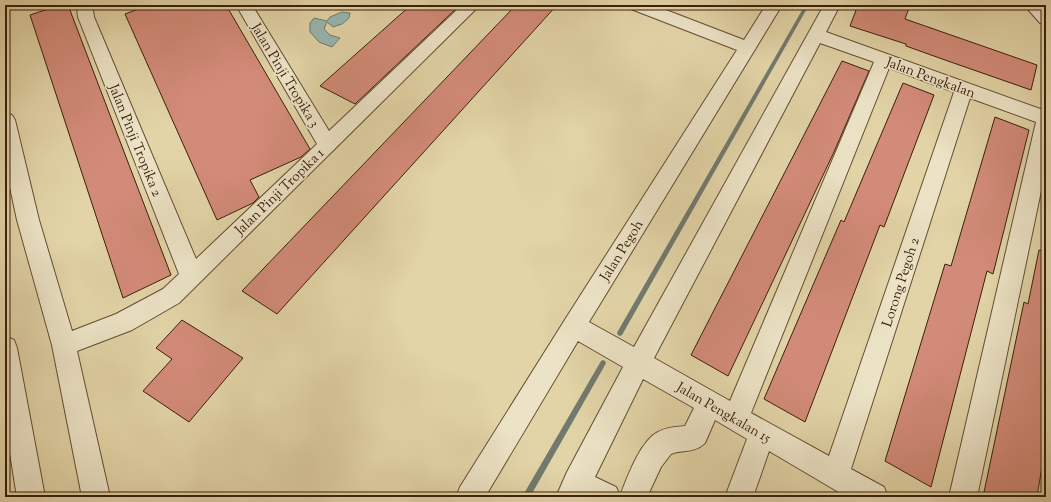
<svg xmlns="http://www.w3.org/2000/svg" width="1051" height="502" font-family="'Sorts Mill Goudy',serif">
<rect width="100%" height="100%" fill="#e2d4a7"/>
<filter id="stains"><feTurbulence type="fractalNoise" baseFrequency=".005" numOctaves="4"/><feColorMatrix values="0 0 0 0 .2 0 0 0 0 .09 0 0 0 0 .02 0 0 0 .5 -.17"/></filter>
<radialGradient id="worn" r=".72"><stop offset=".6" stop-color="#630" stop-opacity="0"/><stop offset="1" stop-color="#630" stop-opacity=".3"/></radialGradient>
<path fill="#98b6b1" stroke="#727a6f" d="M342,12L350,13L349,18L342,24L333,27L327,22L324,29L330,35L340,38L332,47L319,42L310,32V23L314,18L327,21L330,17Z"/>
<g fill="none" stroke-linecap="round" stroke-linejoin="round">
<path fill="#727a6f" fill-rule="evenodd" d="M805,5H809L622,335L620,336L618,335L617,333L618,331Z
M603,360L605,361L606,363L605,365L530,497H522L601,361Z"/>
</g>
<path fill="#d38b79" stroke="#3a200b" d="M60,5H68L171,275L123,298L30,15Z
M149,5H226L310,149L301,157L250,180L259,197L253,203L217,220L125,14Z
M411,5H460L355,104L320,86Z
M516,5H557L277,314L242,291Z
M858,5H910L905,19L1037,65L1031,90L945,60L906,46V44L850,26Z
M842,61L869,71L834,152L728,376L691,355Z
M903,83L934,95L884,227L880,225L805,422L764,399L841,220L844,222Z
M995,117L1029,130L993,274L987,271L931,487L885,461L945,264L951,266Z
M1039,250L1046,251V442L1037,497H983L1024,302L1028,304Z
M182,320L243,358L189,422L143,391L172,359L156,348Z"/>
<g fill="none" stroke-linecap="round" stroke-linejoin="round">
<g stroke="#644d32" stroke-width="2">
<path id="minor" d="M79,5H97L93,10L94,17L196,259L317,144L236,5H252L329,131L462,5H480L179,303L132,330L77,351L110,497H82L52,345L17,220L5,164V113L12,115L15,120L39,220L72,331L116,314L163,289L179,274L78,17L77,8Z
M629,5H653L744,40L766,5H782L589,322L634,347L824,5H840L826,32L1046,111V167L977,497H949L1036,122L970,98L851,469L884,487L888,497H847L769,451L753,497H725L747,439L715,420L705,443C693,454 683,449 671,454L661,467L647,497H556L567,472L623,367L578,341L485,497H456L460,487L566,318L737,50L631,9ZM820,43L874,62L730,401L654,358ZM889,68L954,92L829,456L751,413ZM643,379L694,408L685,426C675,427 667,427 658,432C640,441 627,478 620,496L616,487L595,477Z
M1024,5H1042L1046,9V25L1040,23Z
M5,336L14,340L17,348L45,497H17L5,422Z"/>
</g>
<use href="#minor" fill="#ece3c6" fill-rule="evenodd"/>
</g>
<g text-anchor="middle" stroke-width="3.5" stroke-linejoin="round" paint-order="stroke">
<g font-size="14" fill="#3a200b" stroke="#ece3c6">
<text transform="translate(286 75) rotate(59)" y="5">Jalan Pinji Tropika 3</text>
<text transform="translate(931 77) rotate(20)" y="5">Jalan Pengkalan</text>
<text transform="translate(136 140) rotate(68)" y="5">Jalan Pinji Tropika 2</text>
<text transform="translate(279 191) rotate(-44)" y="5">Jalan Pinji Tropika 1</text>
<text transform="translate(621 250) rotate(-58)" y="5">Jalan Pegoh</text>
<text transform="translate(900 282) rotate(-72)" y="5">Lorong Pegoh 2</text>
<text transform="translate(724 412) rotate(30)" y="5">Jalan Pengkalan 15</text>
</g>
</g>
<rect width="1051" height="502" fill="none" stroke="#e2d4a7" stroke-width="20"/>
<rect x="6" y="6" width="1039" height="490" fill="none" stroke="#3a200b" stroke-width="2"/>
<rect x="10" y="10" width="1031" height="482" fill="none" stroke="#3a200b"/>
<rect width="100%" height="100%" filter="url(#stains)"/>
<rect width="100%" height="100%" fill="url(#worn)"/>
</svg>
